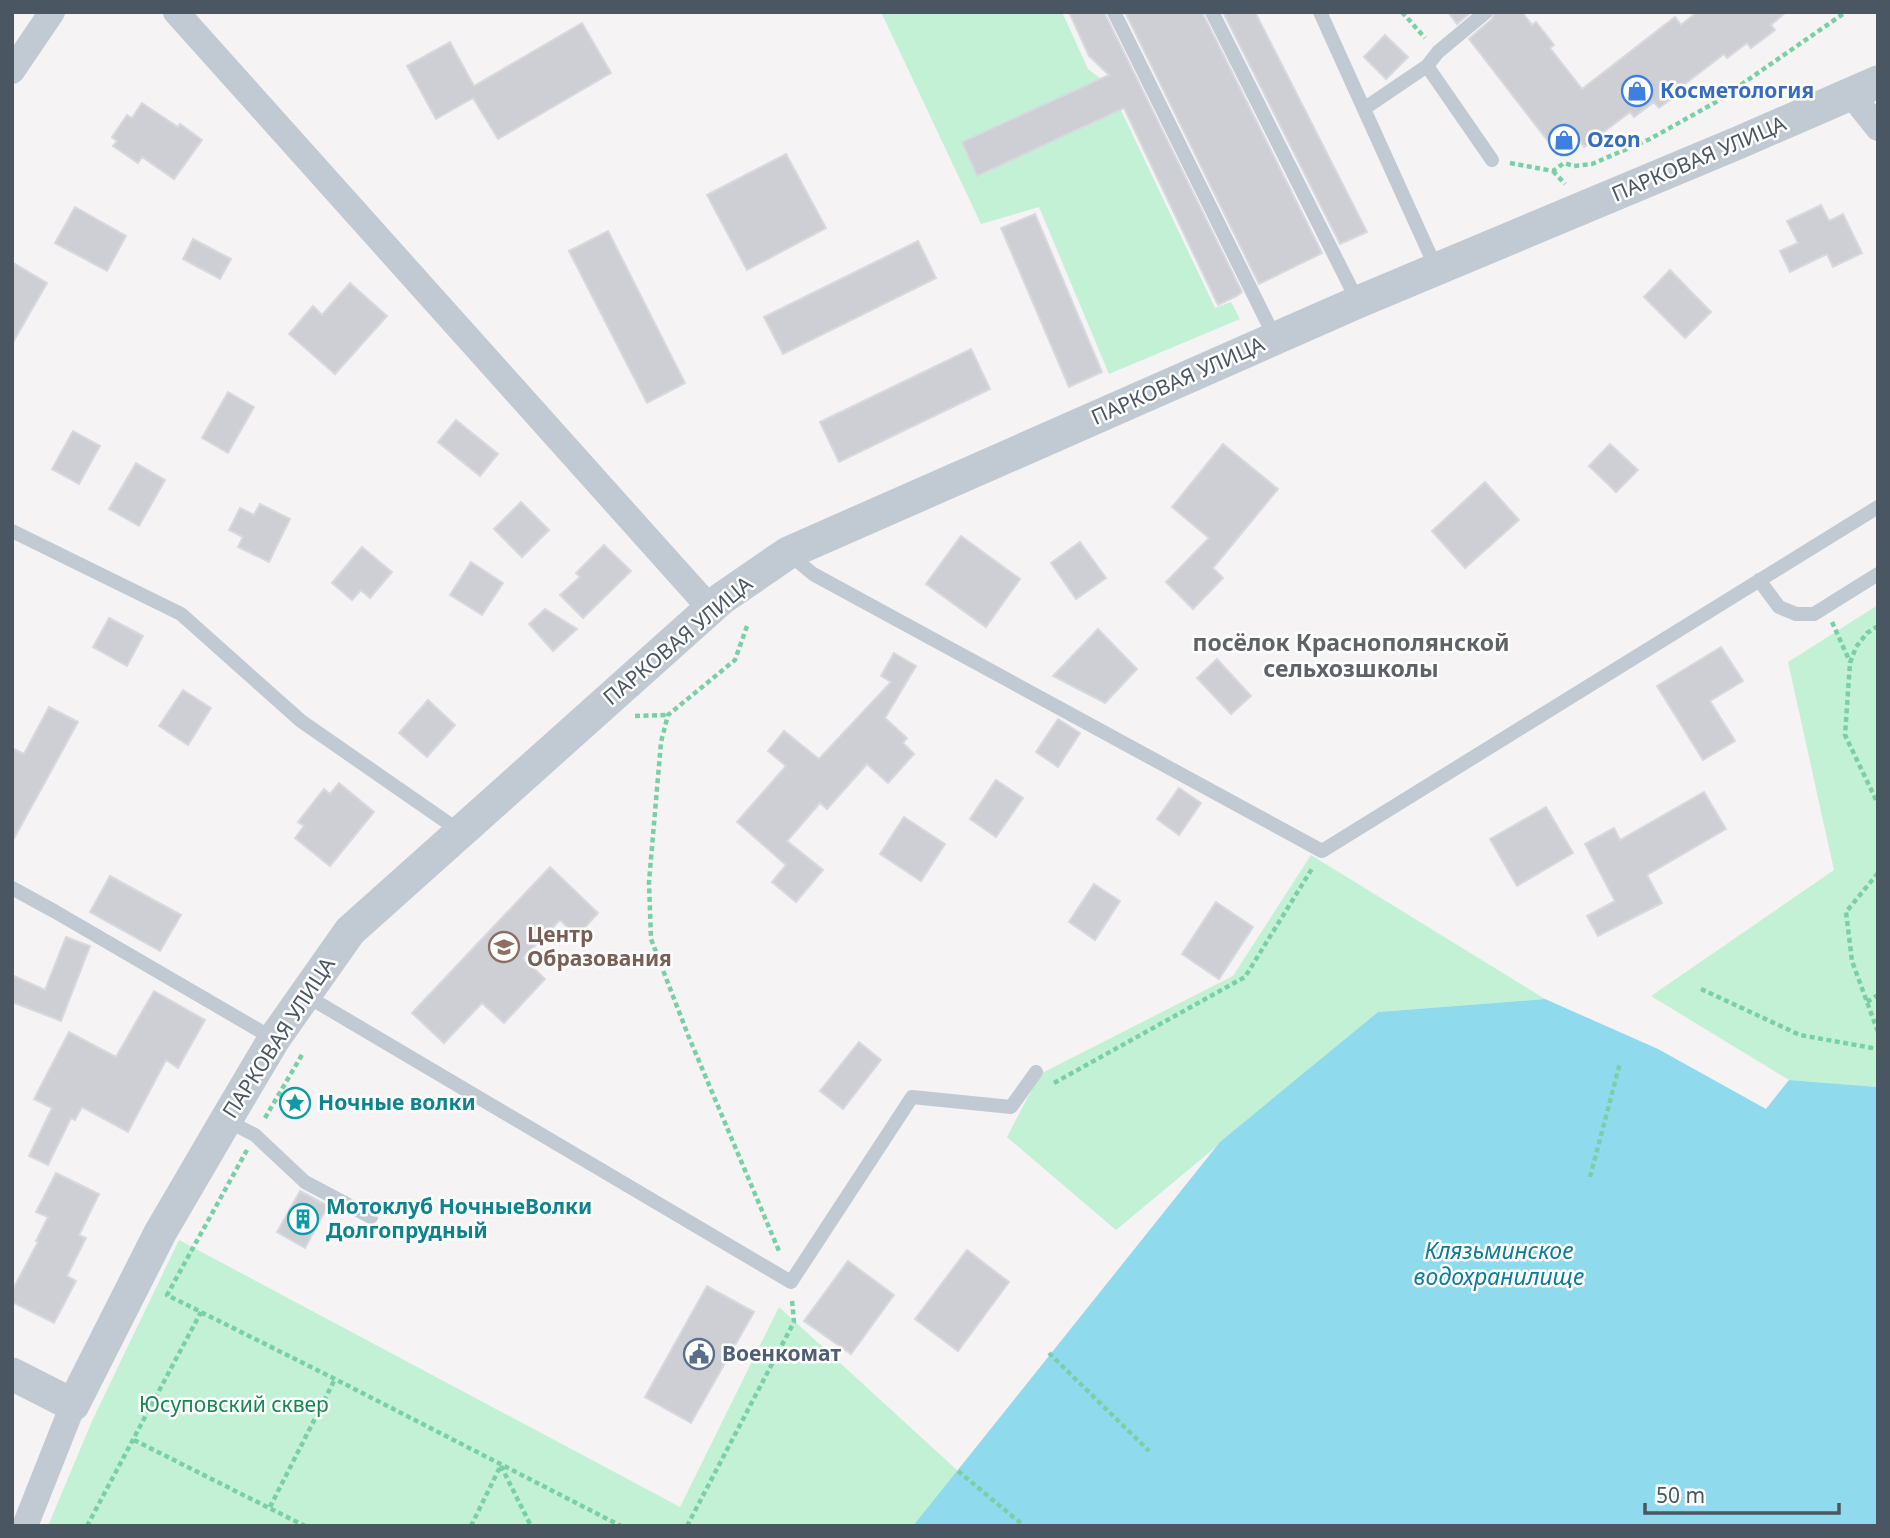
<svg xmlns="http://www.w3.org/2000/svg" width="1890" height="1538" font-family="'Noto Sans',sans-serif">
<rect width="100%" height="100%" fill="#f5f3f3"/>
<path fill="#c3f1d5" d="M881,12H1062L1088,69L1109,85L1215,308L1231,302L1240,319L1109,374L1039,207L981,224Z
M1878,605V1087L1789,1080L1651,996L1834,870L1788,662Z
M1311,855L1545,999L1378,1012L1116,1230L1007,1137L1040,1074L1233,976Z
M179,1240L680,1507L779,1307L958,1471L915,1526H48L92,1421Z"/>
<path fill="#90daee" d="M1545,999L1658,1049L1766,1109L1789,1080L1878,1087V1526H913L1220,1142L1378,1012Z"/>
<path fill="#cdcfd5" stroke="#d7d9de" stroke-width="2" d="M1069,12H1104L1242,292L1237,296L1218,305L1124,108L977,176L962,142L1109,75L1089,56Z
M1125,12H1202L1322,253L1259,284Z
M1223,12H1255L1367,232L1340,244Z
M1448,12H1471L1457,24Z
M1495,12H1522L1532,25L1536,22L1554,45L1550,48L1582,89L1675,17L1681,25L1697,12H1786L1771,25L1775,30L1751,48L1747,43L1727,58L1724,54L1681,87L1683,90L1659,108L1654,102L1634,117L1630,112L1584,147L1578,138L1563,150L1553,137L1548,141L1469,39L1492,19Z
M582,23L611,73L498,139L473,98L436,119L407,66L450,42L474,86Z
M1385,35L1408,57L1386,79L1364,57Z
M142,103L178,127L180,124L202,140L174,179L142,157L138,163L113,146L117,141L112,137L127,115L132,118Z
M786,154L826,228L747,270L707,195Z
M1821,205L1829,221L1843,214L1862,253L1833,267L1827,254L1790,272L1780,251L1798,243L1787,221Z
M75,207L126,236L107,271L55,243Z
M1035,214L1102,372L1069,387L1001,228Z
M608,231L685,383L647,403L569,251Z
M193,239L231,259L220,279L183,259Z
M918,241L936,278L783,354L764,317Z
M12,262L47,283L12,344Z
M1670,270L1711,312L1685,338L1644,297Z
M350,283L387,316L335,374L289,334L313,306L322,315Z
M971,349L990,389L839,462L820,422Z
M228,392L254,407L228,453L202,438Z
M456,420L498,454L480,476L438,442Z
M73,431L100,446L79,484L52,469Z
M1223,444L1278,489L1213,568L1223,578L1193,609L1166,582L1209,538L1172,507Z
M1610,444L1638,470L1616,492L1589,466Z
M136,463L165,480L139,526L109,509Z
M1485,482L1519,520L1465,568L1432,531Z
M521,502L549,530L522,557L494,529Z
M260,504L290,519L269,562L238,547L243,537L229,530L240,508L254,515Z
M961,536L1020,579L986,627L926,584Z
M1080,542L1106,578L1076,599L1051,563Z
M604,545L631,571L583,618L560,595L580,577L576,573Z
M362,547L392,572L370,598L361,590L352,600L332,583Z
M471,562L503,583L482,615L450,595Z
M545,609L577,629L553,651L529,624Z
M109,618L143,636L127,666L93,647Z
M1098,629L1137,669L1105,703L1053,676Z
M1721,647L1743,681L1710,701L1735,741L1703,760L1657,686Z
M894,653L916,666L885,718L907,738L903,743L914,754L888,783L867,764L827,809L820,803L787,841L823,870L796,902L772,882L786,865L737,822L786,766L768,751L784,731L819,759L891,682L881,676Z
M1217,659L1251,696L1231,714L1197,678Z
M183,690L211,708L188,745L159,726Z
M428,700L455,725L427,757L399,733Z
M49,707L78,722L12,842V748L24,754Z
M1058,719L1080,733L1058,767L1036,752Z
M996,780L1023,798L996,837L970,819Z
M339,783L374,812L330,866L295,838L304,826L298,822L324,789L330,794Z
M1179,788L1201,803L1179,835L1157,819Z
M1704,792L1726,829L1647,875L1662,903L1598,936L1587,916L1615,901L1585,844L1614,828L1620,840Z
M1546,807L1573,853L1517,886L1490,839Z
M904,817L945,844L921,881L880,854Z
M550,867L598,913L577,936L560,920L523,958L545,979L504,1023L482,1003L444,1043L412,1013Z
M110,876L181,915L160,951L90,912Z
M1094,884L1120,901L1095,940L1069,922Z
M1216,902L1253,927L1219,979L1182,954Z
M66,937L90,946L61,1021L12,1002V975L45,990Z
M154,991L205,1020L178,1068L166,1060L128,1132L82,1107L75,1120L71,1118L48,1165L29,1156L52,1108L34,1099L69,1032L116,1057Z
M859,1042L881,1060L843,1109L820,1091Z
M56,1173L99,1194L79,1235L86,1238L67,1276L76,1281L54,1323L12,1302V1291L38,1242L36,1241L48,1217L36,1212Z
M300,1191L328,1206L305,1248L277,1232Z
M967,1250L1009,1282L958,1351L915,1319Z
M848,1261L894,1295L851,1354L804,1321Z
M707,1286L754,1312L691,1423L645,1397Z"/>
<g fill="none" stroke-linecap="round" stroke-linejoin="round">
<path stroke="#7ad0a6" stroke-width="4.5" stroke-dasharray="5 3.5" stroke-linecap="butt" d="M1402,12L1425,38
M1510,163L1553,171L1564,163L1574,166L1592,164L1650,139L1716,102L1843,14L1842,12
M1553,171L1565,184
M1832,622L1850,662
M747,626L735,660L668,715L661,742L649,882L651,939L688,1035L779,1251
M1878,626L1867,633L1856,647L1850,663L1845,735L1878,804
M635,716L668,715
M1878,873L1846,912L1852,961L1878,1032
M1701,989L1800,1035L1878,1049
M1867,1002L1878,995
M1054,1083L1245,977L1313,867
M265,1118L303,1053
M247,1150L167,1295L335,1379L621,1526
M1590,1177L1620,1063
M1049,1353L1149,1451
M134,1440L305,1526
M501,1466L531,1526
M958,1471L1024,1526
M270,1507L335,1379
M87,1526L201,1312
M471,1526L501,1465
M687,1526L794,1322L792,1300"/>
<path stroke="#c1cad2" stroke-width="14" d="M1114,12L1275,338
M1212,12L1358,302
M1320,12L1436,268
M1427,66L1492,160
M1365,108L1427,66L1438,52L1486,12
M12,531L181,614L301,721L461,832
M788,553L813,574L1322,851L1878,507
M1759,580L1779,607L1796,614H1814L1878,574
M12,888L54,911L274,1039
M305,995L791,1282L912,1097L1011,1107L1036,1072
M226,1120L255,1135L305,1182L371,1217"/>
<path stroke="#c1cad2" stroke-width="26" d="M176,12L710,608
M12,71L52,12
M1851,94L1878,128
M25,1526L73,1405"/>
<path stroke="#c1cad2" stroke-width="33" d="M12,1374L73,1405L160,1233L226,1120L274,1039L350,931L721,599L788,553L1358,302L1740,142L1878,82"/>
</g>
<defs>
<g id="shop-ring" transform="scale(1.575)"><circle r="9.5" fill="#fff" stroke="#3f7fe0" stroke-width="1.5"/><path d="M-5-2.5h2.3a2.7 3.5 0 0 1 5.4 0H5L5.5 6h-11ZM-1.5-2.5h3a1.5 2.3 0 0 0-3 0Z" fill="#3f7fe0"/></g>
<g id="school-ring" transform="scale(1.575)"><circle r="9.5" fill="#fff" stroke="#8d6e63" stroke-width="1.5"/><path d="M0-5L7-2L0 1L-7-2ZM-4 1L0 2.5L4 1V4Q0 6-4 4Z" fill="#8d6e63"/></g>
<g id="sight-ring" transform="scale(1.575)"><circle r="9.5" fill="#fff" stroke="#0f9aa8" stroke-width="1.5"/><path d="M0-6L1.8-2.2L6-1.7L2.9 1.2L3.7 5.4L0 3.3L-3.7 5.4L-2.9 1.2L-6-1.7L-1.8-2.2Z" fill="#0f9aa8"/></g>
<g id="building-ring" transform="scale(1.575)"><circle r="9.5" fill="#fff" stroke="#0f9aa8" stroke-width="1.5"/><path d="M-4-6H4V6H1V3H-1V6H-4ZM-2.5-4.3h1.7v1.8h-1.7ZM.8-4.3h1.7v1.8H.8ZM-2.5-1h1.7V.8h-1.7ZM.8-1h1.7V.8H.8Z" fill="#0f9aa8"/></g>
<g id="civic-ring" transform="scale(1.575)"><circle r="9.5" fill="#fff" stroke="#5c6f8a" stroke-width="1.5"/><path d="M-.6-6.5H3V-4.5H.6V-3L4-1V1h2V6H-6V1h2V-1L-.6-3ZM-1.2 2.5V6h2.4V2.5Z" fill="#5c6f8a"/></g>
</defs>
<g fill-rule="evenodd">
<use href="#shop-ring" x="1637" y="91"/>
<use href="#shop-ring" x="1564" y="140"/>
<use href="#school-ring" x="504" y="947"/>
<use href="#sight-ring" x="295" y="1103"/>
<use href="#building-ring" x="303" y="1219"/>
<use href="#civic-ring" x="699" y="1354"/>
</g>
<g text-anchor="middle" stroke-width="5" stroke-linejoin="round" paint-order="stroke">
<g font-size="21" font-weight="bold" fill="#366cbe" stroke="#fff" text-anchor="start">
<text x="1660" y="98">Косметология</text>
<text x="1587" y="147">Ozon</text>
</g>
<g font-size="21" fill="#4a5661" stroke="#fff">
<text transform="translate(1699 159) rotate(-23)" y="7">ПАРКОВАЯ УЛИЦА</text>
<text transform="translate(1178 381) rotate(-24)" y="7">ПАРКОВАЯ УЛИЦА</text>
<text transform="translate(678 641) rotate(-40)" y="7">ПАРКОВАЯ УЛИЦА</text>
<text transform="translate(279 1038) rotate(-57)" y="7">ПАРКОВАЯ УЛИЦА</text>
</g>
<g font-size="21" font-weight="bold" fill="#785e54" stroke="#fff" text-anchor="start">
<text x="527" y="942">Центр<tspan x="527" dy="24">Образования</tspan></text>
</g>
<g font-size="21" font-weight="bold" fill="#0d838f" stroke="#fff" text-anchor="start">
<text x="318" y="1110">Ночные волки</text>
<text x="326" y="1214">Мотоклуб НочныеВолки<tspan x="326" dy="24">Долгопрудный</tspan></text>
</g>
<g font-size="21" font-weight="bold" fill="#4e5e75" stroke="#fff" text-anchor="start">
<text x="722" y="1361">Военкомат</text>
</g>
<g font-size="21" fill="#17864f" stroke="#fff">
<text x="234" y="1412">Юсуповский сквер</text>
</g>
<g font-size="23" font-weight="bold" fill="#5f6368" stroke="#fff">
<text x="1351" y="651">посёлок Краснополянской<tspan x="1351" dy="26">сельхозшколы</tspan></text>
</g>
<g font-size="23" font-style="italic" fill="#0c7c9b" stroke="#fff">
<text x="1499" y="1259">Клязьминское<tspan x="1499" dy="26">водохранилище</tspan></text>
</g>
</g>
<rect width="1890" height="1538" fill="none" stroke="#4a5661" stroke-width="28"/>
<path d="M1645 1503v10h194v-10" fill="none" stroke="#4a5661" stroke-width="3.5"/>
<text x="1656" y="1503" font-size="21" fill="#4a5661" stroke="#ffffff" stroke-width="5" paint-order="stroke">50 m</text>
</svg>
